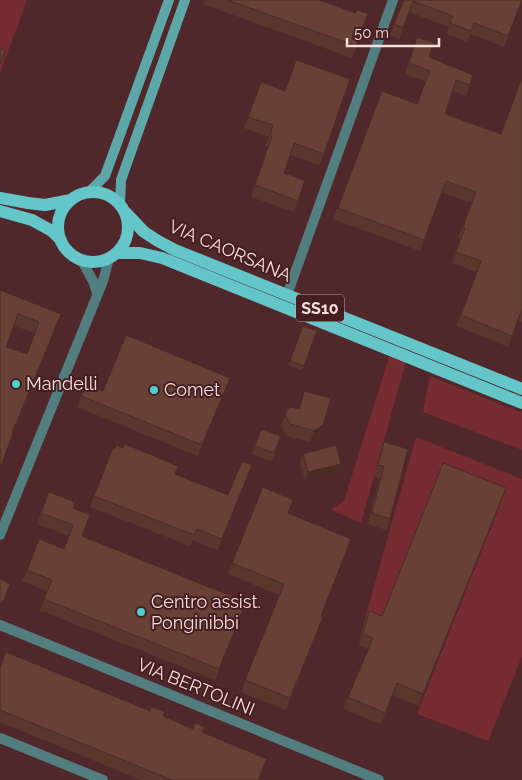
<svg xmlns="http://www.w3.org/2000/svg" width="522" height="780" font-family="Raleway,sans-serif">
<rect width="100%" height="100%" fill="#50282b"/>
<path fill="#772b33" d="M0,0H27L0,73Z
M390,354L406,361L361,523L331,510L344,501Z
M430,376L522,413V450L423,412Z
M416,437L522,479V656L488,741L417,714L502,499L377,627L364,622Z"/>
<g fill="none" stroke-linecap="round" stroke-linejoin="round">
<path stroke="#527e7f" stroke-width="10" d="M81,259L93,281L97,293
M287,295L393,0
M0,535L103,281L109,258
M0,625L379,780
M0,738L103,780"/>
<path stroke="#5da7a8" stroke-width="10" d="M89,192L105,176L169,0
M120,205L121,180L185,0"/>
<path stroke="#64c6c8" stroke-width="12" d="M58 227a35 35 0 1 1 70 0a35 35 0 1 1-70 0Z
M0,198L28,203L45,205L71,200
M0,211L32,220L52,231L61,240
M126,213L144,232L158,241L175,250L522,389
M117,253H140L162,258L522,403"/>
</g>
<path fill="#59372e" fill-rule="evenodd" d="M204,0H319L356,13L368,14L352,58L203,4Z
M404,0H522L504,47L470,34L467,42L446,34L449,27L409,12L399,39L390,35Z
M417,37L429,57L473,75L466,96L452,91L445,114L501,134L522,78V322L518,320L508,347L456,326L477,272L452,263L461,239L458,238L471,203L442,193L420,251L333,219L382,91L417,104L426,82L405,74Z
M350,79L320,165L290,155L284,173L305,180L294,212L251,197L268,147L265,146L269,137L244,128L261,82L285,91Z
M0,290L57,325L13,434L0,469ZM14,326L35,333L27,354L6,347Z
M303,326L317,331L302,370L288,365Z
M230,378L198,456L77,407L81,396L103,391Z
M304,391L319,437L310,442L286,436L281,427L285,415L299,409Z
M261,429L281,436L272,461L252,454Z
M384,442L390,519L386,530L368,524L379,478L374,476L380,454Z
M303,454L341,464L338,472L305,480L300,462Z
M252,465L218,550L193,540L190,546L90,507L94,496L175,474L228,495Z
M506,488L419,706L393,695L381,724L343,709L368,649L359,645L364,622L369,611L382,616Z
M49,492L73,508L82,536L242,613L215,680L40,610L47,591L22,581L27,570L64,549L69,536L37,524Z
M288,513L321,616L323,617L286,710L241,692L279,595L228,574L232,563Z
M0,667L163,716L267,759L259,780H141L0,722Z"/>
<path fill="#492d25" d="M61,314L57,325L8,445L12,433Z
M230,378L226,389L198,456L202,445Z
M323,425L319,437L310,442L314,431Z
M341,464L338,472L305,480L308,472Z
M506,488L502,500L419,706L423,694Z"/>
<path fill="#684035" stroke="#492d25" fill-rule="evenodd" d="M228,0H319L356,13L357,10L368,14L356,46Z
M404,0H522L508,36L474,23L471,31L450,23L453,16L413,1L403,28L394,24Z
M417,37L434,43L429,57L473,75L470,85L456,80L445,114L501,134L522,78V309L512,336L461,315L481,261L456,252L465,228L463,227L476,192L446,181L424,240L338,208L382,91L417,104L430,71L409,63Z
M0,48L5,51L0,64Z
M296,60L350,79L324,154L294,143L284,173L305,180L298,201L255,185L272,136L270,135L273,125L248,117L261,82L285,91Z
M0,290L61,314L12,433L13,434L0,468ZM18,314L39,322L27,354L6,347Z
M303,326L317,331L304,366L290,361Z
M126,335L230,378L202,445L81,396L86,384L103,391Z
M304,391L331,398L323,425L314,431L290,424L285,415L289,407L300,409Z
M261,429L281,436L274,453L255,446Z
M384,442L408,449L390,519L372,513L384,466L378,465Z
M125,444L178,466L175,474L228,495L242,461L252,465L222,539L197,529L194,535L94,496L113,448L115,449L116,445L123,448Z
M336,445L341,464L308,472L303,454Z
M443,463L506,488L423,694L397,683L385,713L348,697L373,638L363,634L369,611L382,616Z
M263,487L293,500L288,513L351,539L321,616L323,617L290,698L245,680L284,584L232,563Z
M49,492L75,502L73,508L90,515L82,536L246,602L219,669L44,599L52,580L27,570L39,539L64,549L73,525L41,513Z
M0,579L10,584L2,604L0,603Z
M6,652L150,711L151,707L165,712L163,716L193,729L195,723L205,727L202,732L267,759L258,780H172L0,710V667Z"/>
<g fill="#52cdcf" stroke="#441e21" stroke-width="2">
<circle cx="16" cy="384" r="5"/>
<circle cx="154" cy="390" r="5"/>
<circle cx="141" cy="612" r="5"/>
</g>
<g text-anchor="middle" stroke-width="4" stroke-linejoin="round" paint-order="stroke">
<rect fill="#441e21" stroke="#c1a4a5" stroke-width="1" x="296" y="294.5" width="48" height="27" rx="4"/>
<g font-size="16" font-weight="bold" fill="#f7dddd">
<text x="320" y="314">SS10</text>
</g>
<g font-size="18" fill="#f7dddd" stroke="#441e21">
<text transform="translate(230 251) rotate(23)" y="6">VIA CAORSANA</text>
<text transform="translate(196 687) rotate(22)" y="6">VIA BERTOLINI</text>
</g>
<g font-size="18" fill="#f7dddd" stroke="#441e21" text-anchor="start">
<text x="26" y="390">Mandelli</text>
<text x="164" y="396">Comet</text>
<text x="151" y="608">Centro assist.<tspan x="151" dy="21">Ponginibbi</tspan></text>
</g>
</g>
<path d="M347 38v8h92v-8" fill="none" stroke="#f7dddd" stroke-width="2.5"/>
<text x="354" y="38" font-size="15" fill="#f7dddd" stroke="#441e21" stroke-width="4" paint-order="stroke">50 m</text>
</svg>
